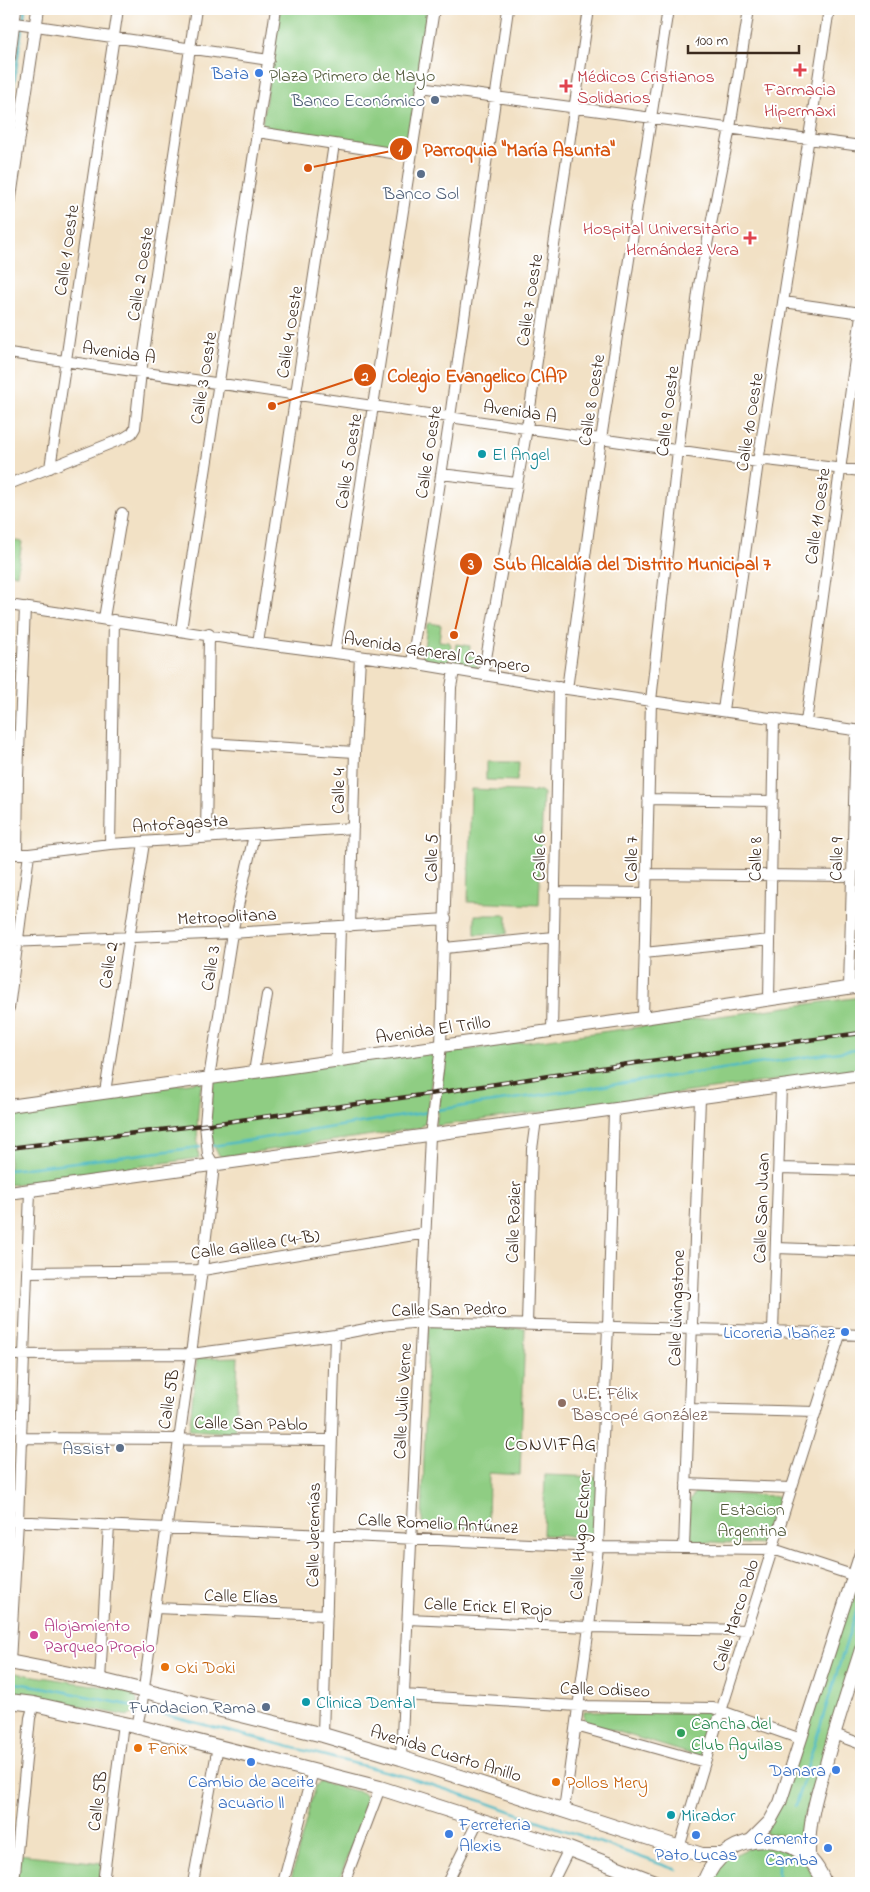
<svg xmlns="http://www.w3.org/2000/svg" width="870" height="1892" font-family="'Indie Flower',sans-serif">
<rect width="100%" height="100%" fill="#fff"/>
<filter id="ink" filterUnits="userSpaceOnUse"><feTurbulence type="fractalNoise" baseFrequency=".02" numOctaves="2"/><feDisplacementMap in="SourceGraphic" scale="10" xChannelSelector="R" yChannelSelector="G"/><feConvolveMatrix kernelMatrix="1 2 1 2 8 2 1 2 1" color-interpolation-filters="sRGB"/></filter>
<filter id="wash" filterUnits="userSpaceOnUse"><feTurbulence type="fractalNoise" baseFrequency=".0096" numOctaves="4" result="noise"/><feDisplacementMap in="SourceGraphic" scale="20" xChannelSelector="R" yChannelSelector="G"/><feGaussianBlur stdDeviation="1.12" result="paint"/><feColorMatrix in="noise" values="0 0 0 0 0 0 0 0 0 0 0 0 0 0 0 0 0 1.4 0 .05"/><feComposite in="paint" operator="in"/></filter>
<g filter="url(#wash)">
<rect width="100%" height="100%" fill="#f2e1c5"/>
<path fill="#8fcd83" stroke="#657c50" d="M280,9H415L427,12L429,17L408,144L401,149L268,131L262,124Z
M9,540L22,542L17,574L9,573Z
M430,623L441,625L439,641L449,642L451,645L448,664L425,660L423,656L427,625Z
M456,644L470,646L469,655L481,657L478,666L474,668L453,665Z
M486,762H518L517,781L486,780Z
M471,789L543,792L539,905L468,902Z
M475,915H507V934H475Z
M861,997V1069L436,1126L445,1053Z
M435,1050L426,1122L420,1128L221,1157C204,1141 212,1102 214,1080Z
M202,1081C197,1108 196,1131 199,1158L9,1185V1109Z
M432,1325L525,1328L520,1475L489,1473L488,1529L424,1527L422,1521L428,1330Z
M238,1357L235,1433L189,1430L197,1358Z
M545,1475L600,1477L596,1533L591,1537L543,1535Z
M695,1493L777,1496L781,1499L783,1503L770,1541L765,1545L694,1541L688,1533L690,1500Z
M856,1582L861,1583V1640L805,1815L801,1843C790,1834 779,1833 765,1834Z
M9,1672L131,1691C138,1698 138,1702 136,1712L127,1716L41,1698L9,1694Z
M711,1710L716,1714L703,1757H700L586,1722L584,1720V1711Z
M321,1782L364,1793L368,1801L338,1883H290L315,1786Z
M757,1844L793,1851L806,1863L817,1883H711L724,1860Z
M18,1854L102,1863L99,1883H16Z"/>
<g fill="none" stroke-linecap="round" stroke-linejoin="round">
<path stroke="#4cbac5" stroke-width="2.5" d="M23,22L25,9
M9,118L22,28
M437,1110L861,1049
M213,1146L429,1112
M9,1170L201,1147
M9,1682L47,1688L138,1707
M143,1709L407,1777L485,1802L677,1870
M795,1806L861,1596
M778,1865V1883"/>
</g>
</g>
<g filter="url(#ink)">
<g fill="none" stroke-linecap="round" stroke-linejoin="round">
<g stroke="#7b6a58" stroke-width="12">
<path id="minor" d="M9,22L269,60
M421,87L861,146
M258,132L411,156
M784,302L861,313
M9,353L758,462L767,460L861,471
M50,468L118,9
M441,474L517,483
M9,484L124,438L132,433L135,428L141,372L196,9
M9,605L258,643L412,663L567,689L861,731
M104,618L122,513
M181,630L276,9
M258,643L334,144
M335,653L434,9
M412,663L450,417L508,9
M483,675L527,428L589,9
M567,689L601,439L668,9
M723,710L758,462L829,9
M806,722L861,315
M207,743L355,752
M648,799L773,801
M206,837L209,634
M110,844L114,620
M9,854H29L110,844L353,828
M17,854L18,776L25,607
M646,874L852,876
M554,892L646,893
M350,926L355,752L360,657
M9,942L232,933L446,919
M445,948L553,937
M644,953L770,940
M849,988L856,730
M769,999L774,718
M9,1008L29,854
M643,1018L651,701L678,450L699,285L730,128L749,9
M552,1031L559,687
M336,1061L340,927
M254,1072L267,995
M105,1092L144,843
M779,1168L861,1170
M776,1248L861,1251
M28,1272L203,1270L426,1233
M527,1324L532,1149L536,1120
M773,1331L781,1086
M9,1355L191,1354L335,1335L381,1326L422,1322L773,1331L861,1335
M689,1409L816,1412
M21,1438L331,1440
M686,1484L791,1488
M9,1521L598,1547L773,1549L861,1578
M684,1548L700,1098
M155,1608L327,1615
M408,1619L589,1627L748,1630
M10,1662L18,1521L30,1191
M100,1680L109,1525
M404,1695L578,1706L713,1708L801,1739
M137,1726L142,1703C166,1524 195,1345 214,1165L208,1155L205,1124L209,1078L232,933L254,835
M576,1726L705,1762
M834,1734L861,1744
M323,1735L335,1335
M401,1758L430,1136L441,1046L451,687L454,671
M564,1810L589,1627L598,1547L608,1327L614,1110
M679,1848L705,1762L840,1335
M14,1883L30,1718L34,1704
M103,1883L123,1723
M193,1883L218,1746
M283,1883L313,1771
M344,1883L380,1788
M447,1883L479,1819
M552,1883L569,1849"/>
</g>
<g stroke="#7b6a58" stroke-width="14">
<path id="major" d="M9,57L15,9
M9,204L38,9
M9,1106L643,1018L861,986
M9,1193L861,1075
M750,1841L770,1821L780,1803L861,1553
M809,1858C808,1824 816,1796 826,1764C836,1725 849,1687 861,1649"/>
</g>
<g stroke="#7b6a58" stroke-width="16">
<path id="highway" d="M9,1662L100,1680L323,1735L401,1758L702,1855H723
M9,1701L34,1704L143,1728L380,1788L569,1849L657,1883
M704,1883C724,1826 804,1826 824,1883"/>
</g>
<use href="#minor" stroke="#fff" stroke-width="10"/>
<use href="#major" stroke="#fff" stroke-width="12"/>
<use href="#highway" stroke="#fff" stroke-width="14"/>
<g stroke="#3b2a1e" stroke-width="4.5">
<path id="rail" d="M9,1148L211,1124L436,1093L628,1064L861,1033"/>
</g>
<use href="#rail" stroke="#fff" stroke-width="2.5" stroke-dasharray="8" stroke-linecap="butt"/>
</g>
</g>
<g fill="#e0444e" stroke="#fff" stroke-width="2">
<path d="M797.5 62.5h5v5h5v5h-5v5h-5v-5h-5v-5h5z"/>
<path d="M563.5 78.5h5v5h5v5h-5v5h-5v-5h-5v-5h5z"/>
<path d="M747.5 230.5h5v5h5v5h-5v5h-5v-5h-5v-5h5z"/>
</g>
<g fill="#3f7fe0" stroke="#fff" stroke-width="2">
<circle cx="259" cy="73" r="5"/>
<circle cx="845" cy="1332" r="5"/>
<circle cx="251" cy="1762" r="5"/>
<circle cx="836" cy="1770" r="5"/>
<circle cx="449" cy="1834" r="5"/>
<circle cx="696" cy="1835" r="5"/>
<circle cx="828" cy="1848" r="5"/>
</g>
<g fill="#5c6f8a" stroke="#fff" stroke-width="2">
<circle cx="435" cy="100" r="5"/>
<circle cx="421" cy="174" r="5"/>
<circle cx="120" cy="1448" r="5"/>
<circle cx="266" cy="1707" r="5"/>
</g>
<g fill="#0f9aa8" stroke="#fff" stroke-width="2">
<circle cx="482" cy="454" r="5"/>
<circle cx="306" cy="1702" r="5"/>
<circle cx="671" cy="1815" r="5"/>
</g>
<circle fill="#8d6e63" stroke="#fff" stroke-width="2" cx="562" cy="1403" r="5"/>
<circle fill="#d1479c" stroke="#fff" stroke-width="2" cx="34" cy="1635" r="5"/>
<g fill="#e8710a" stroke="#fff" stroke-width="2">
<circle cx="165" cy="1667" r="5"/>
<circle cx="138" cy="1748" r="5"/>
<circle cx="556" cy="1782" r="5"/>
</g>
<circle fill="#2e9e5b" stroke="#fff" stroke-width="2" cx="681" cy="1733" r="5"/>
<g text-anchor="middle" stroke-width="4" stroke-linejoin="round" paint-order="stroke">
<g font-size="18" fill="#366cbe" stroke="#fff" text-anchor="end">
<text x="249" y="79">Bata</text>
<text x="835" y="1338">Licoreria Ibañez</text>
<text x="826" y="1776">Danara</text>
<text x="251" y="1787" text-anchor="middle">Cambio de aceite<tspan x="251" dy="21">acuario ||</tspan></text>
<text x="459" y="1830" text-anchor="start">Ferreteria<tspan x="459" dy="21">Alexis</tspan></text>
<text x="818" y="1844">Cemento<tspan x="818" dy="21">Camba</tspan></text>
<text x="696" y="1860" text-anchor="middle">Pato Lucas</text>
</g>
<g font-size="18" fill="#545b3c" stroke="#fff">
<text x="352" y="81">Plaza Primero de Mayo</text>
<text x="752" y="1515">Estacion<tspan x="752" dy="21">Argentina</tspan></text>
</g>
<g font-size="18" fill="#be3a42" stroke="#fff" text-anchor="start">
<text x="577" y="82">Médicos Cristianos<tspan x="577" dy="21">Solidarios</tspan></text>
<text x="800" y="95" text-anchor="middle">Farmacia<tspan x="800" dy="21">Hipermaxi</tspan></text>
<text x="739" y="234" text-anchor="end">Hospital Universitario<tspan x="739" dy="21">Hernández Vera</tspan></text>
</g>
<g font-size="18" fill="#4e5e75" stroke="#fff" text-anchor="end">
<text x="425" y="106">Banco Económico</text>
<text x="421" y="199" text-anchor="middle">Banco Sol</text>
<text x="110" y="1454">Assist</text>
<text x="256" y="1713">Fundacion Rama</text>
</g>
<g font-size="18" fill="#3b2a1e" stroke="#fff">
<text transform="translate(66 250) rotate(-82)" y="6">Calle 1 Oeste</text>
<text transform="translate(140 274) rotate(-81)" y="6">Calle 2 Oeste</text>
<text transform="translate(529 300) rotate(-81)" y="6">Calle 7 Oeste</text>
<text transform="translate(289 332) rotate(-81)" y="6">Calle 4 Oeste</text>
<text transform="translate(119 352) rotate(8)" y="6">Avenida A</text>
<text transform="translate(203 378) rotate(-81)" y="6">Calle 3 Oeste</text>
<text transform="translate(591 400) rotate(-81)" y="6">Calle 8 Oeste</text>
<text transform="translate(520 411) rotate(8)" y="6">Avenida A</text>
<text transform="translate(667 411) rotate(-83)" y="6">Calle 9 Oeste</text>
<text transform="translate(749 422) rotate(-81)" y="6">Calle 10 Oeste</text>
<text transform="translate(428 452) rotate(-81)" y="6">Calle 6 Oeste</text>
<text transform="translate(348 461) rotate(-81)" y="6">Calle 5 Oeste</text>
<text transform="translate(817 516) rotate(-82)" y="6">Calle 11 Oeste</text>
<text transform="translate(437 652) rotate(9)" y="6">Avenida General Campero</text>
<text transform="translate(338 791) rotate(-89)" y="6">Calle 4</text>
<text transform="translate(180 823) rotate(-4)" y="6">Antofagasta</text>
<text transform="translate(431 858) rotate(-89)" y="6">Calle 5</text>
<text transform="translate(539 858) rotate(-89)" y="6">Calle 6</text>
<text transform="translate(631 859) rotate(-89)" y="6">Calle 7</text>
<text transform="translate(755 859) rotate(-89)" y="6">Calle 8</text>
<text transform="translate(836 859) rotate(-88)" y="6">Calle 9</text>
<text transform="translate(227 916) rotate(-3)" y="6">Metropolitana</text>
<text transform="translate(108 965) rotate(-81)" y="6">Calle 2</text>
<text transform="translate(210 968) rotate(-81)" y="6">Calle 3</text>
<text transform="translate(433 1029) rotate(-8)" y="6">Avenida El Trillo</text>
<text transform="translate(761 1208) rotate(-88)" y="6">Calle San Juan</text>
<text transform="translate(513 1222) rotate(-88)" y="6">Calle Rozier</text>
<text transform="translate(255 1244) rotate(-8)" y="6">Calle Galilea (4-B)</text>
<text transform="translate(676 1308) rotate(-88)" y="6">Calle Livingstone</text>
<text transform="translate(449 1309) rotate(-1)" y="6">Calle San Pedro</text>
<text transform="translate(168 1399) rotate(-81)" y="6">Calle 5B</text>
<text transform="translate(402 1401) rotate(-87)" y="6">Calle Julio Verne</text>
<text transform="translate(251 1423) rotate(1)" y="6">Calle San Pablo</text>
<text transform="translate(438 1523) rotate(3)" y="6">Calle Romelio Antúnez</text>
<text transform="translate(313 1535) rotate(-89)" y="6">Calle Jeremías</text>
<text transform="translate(580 1535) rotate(-86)" y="6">Calle Hugo Eckner</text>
<text transform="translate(241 1596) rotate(2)" y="6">Calle Elías</text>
<text transform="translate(488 1606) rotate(3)" y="6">Calle Erick El Rojo</text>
<text transform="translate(735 1615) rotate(-72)" y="6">Calle Marco Polo</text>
<text transform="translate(605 1689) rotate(2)" y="6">Calle Odiseo</text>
<text transform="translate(446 1753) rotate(17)" y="6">Avenida Cuarto Anillo</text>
<text transform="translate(97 1801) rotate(-83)" y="6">Calle 5B</text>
</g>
<g font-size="18" fill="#0d838f" stroke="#fff" text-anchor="start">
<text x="492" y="460">El Angel</text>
<text x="316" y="1708">Clinica Dental</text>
<text x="681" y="1821">Mirador</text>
</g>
<g font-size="18" fill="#785e54" stroke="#fff" text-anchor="start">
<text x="572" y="1399">U.E. Félix<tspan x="572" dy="21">Bascopé González</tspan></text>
</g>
<g font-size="18" fill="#b23c85" stroke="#fff" text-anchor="start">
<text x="44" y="1631">Alojamiento<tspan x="44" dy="21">Parqueo Propio</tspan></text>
</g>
<g font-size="18" fill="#c56008" stroke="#fff" text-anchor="start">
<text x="175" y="1673">Oki Doki</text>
<text x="148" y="1754">Fenix</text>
<text x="566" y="1788">Pollos Mery</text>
</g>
<g font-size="18" fill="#27864d" stroke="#fff" text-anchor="start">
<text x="691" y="1729">Cancha del<tspan x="691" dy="21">Club Aguilas</tspan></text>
</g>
<g font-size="19" letter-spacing="1" fill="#3b2a1e" stroke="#fff">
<text x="551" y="1450">CONVIFAG</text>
</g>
</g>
<path fill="none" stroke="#d7540e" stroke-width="2" d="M308 168L401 149M272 406L365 375M454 635L471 564"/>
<g fill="#d7540e" stroke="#fff" stroke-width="2">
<circle cx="308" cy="168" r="5"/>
<circle cx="272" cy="406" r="5"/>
<circle cx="454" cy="635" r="5"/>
<circle cx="401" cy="149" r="12"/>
<circle cx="365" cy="375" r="12"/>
<circle cx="471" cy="564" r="12"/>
</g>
<g font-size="15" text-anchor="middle" font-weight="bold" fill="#fff">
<text x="401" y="154">1</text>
<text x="365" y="381">2</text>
<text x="471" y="569">3</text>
</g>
<g font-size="19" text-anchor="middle" font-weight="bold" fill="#d7540e" stroke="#fff" stroke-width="4" stroke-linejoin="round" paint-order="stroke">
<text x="519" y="156">Parroquia "María Asunta"</text>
<text x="477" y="382">Colegio Evangelico CIAP</text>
<text x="632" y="570">Sub Alcaldía del Distrito Municipal 7</text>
</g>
<rect width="870" height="1892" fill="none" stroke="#fff" stroke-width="30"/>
<path d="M688 45v8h111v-8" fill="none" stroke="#3b2a1e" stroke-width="2.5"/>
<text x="695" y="45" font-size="15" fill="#3b2a1e" stroke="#ffffff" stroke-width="4" paint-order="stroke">100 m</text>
</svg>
